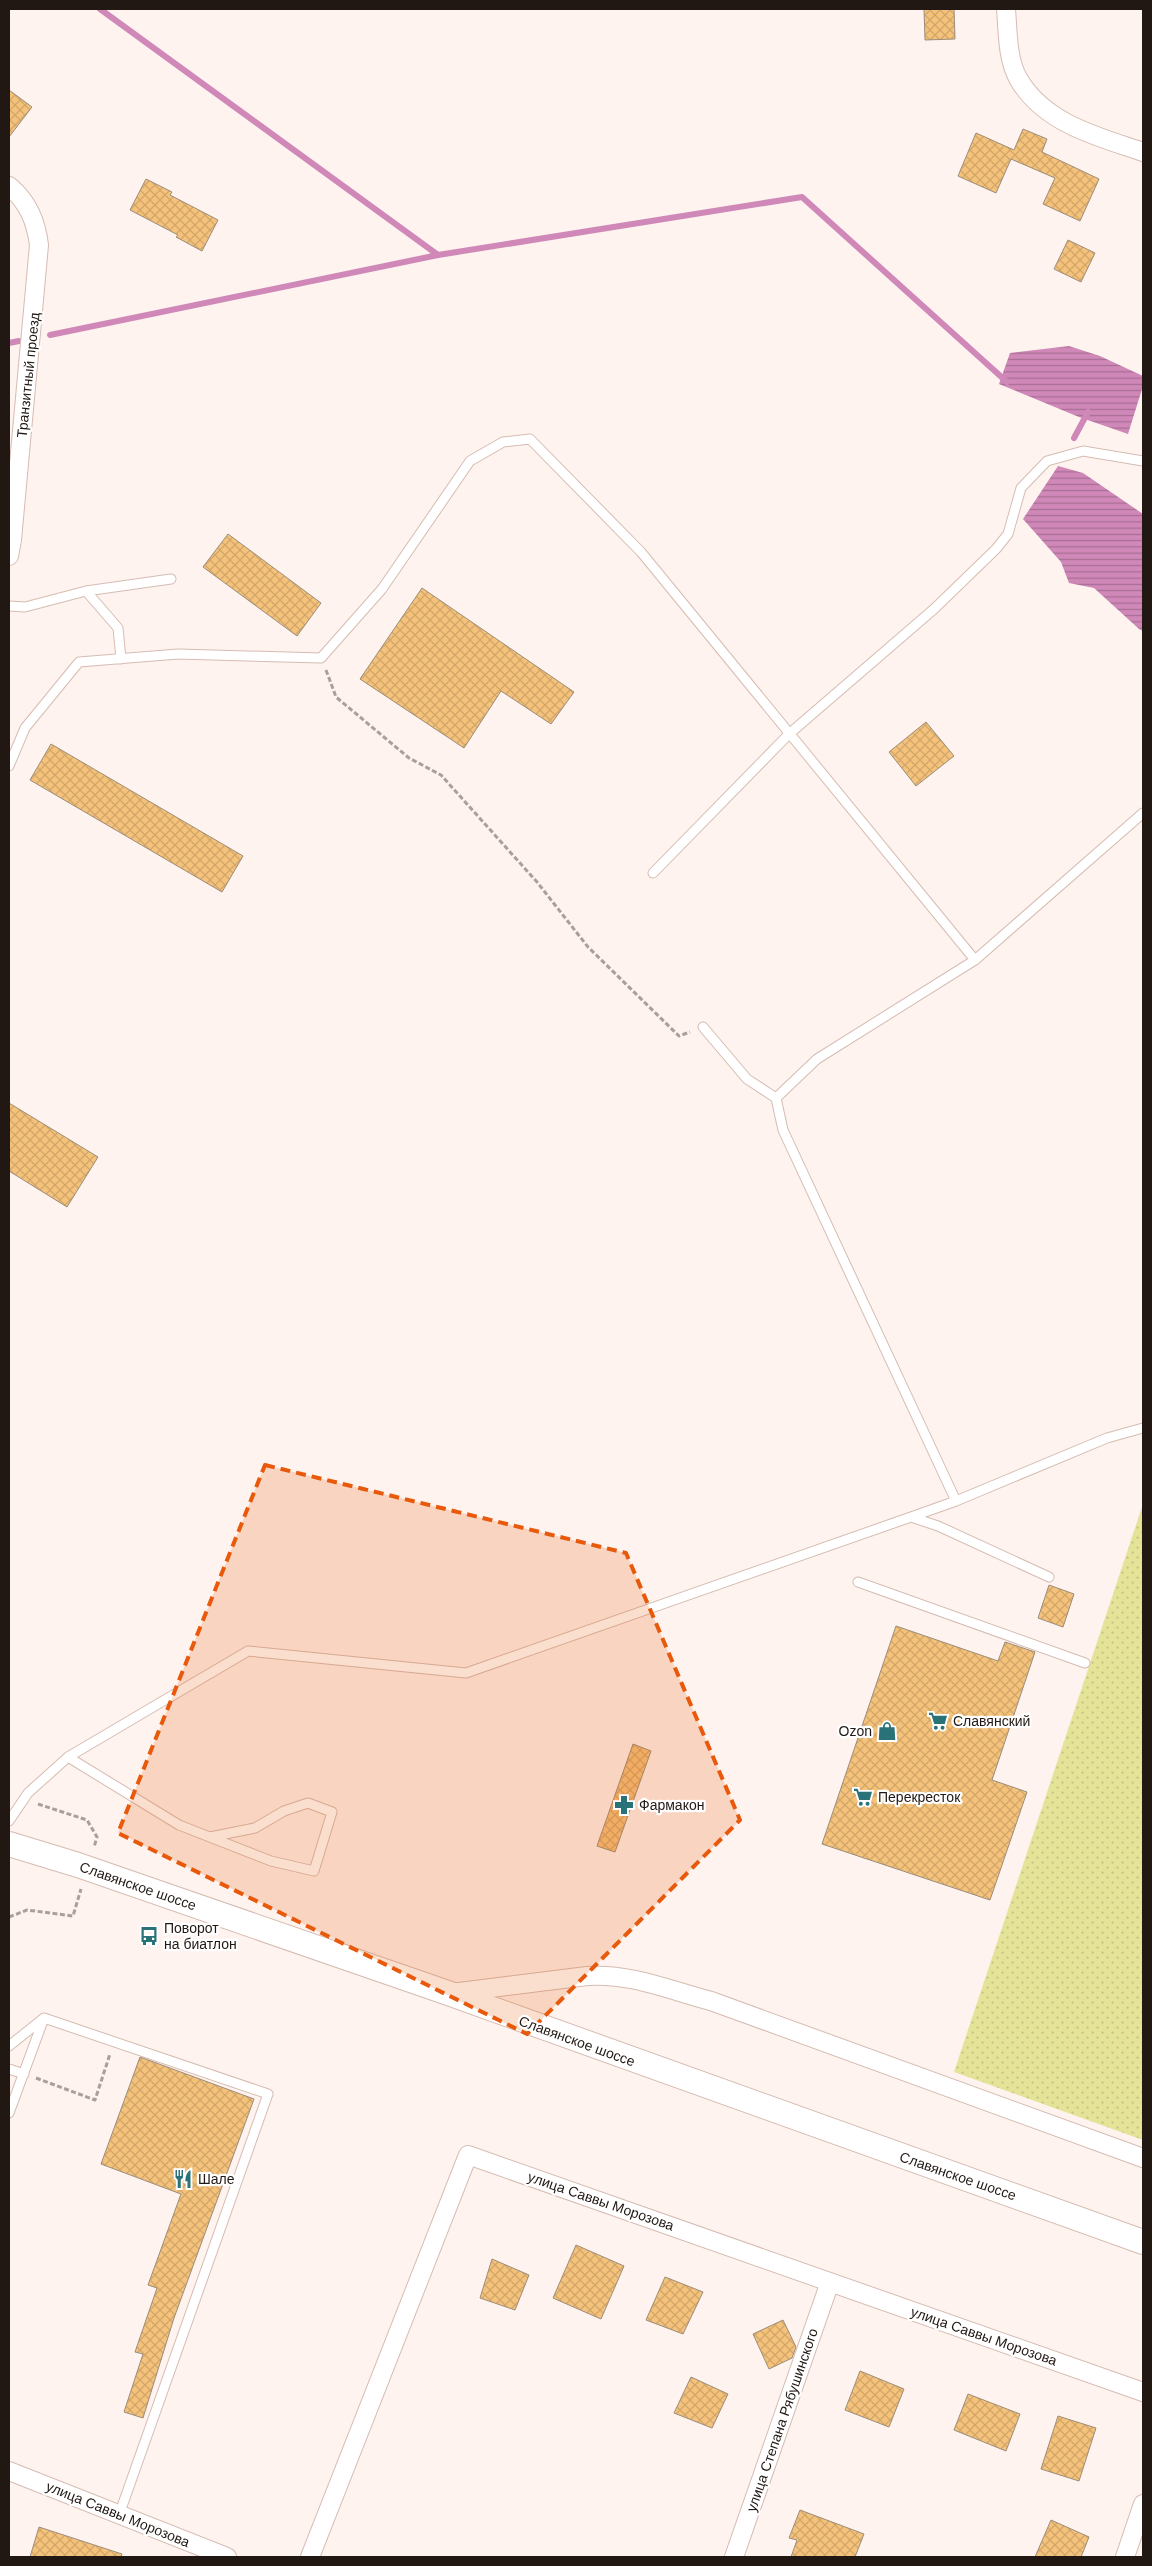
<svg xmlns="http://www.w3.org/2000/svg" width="1152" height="2566" font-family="Arial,sans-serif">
<defs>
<pattern id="grass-dots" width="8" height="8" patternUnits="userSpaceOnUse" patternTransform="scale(1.25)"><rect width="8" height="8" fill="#e5e398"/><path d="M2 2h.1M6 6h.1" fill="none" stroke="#c4c282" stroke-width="1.8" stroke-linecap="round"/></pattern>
<pattern id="water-rules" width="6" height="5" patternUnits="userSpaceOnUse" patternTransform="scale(1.25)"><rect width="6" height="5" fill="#cf88b8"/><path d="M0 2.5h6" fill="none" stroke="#a86e94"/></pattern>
<pattern id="building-cross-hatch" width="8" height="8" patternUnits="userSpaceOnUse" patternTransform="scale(1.25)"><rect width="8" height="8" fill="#f5c27b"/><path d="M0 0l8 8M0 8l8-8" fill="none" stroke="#d2a669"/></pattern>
</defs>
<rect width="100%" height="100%" fill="#fef3ef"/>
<path fill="url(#grass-dots)" d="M1143,1504V2140L954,2072Z"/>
<path fill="url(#water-rules)" d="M1069,346L1100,356L1143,376V386L1128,434L1079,417L999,384L1010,353Z
M1058,466L1083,473L1143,514V631L1139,629L1094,588L1069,583L1061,562L1023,519Z"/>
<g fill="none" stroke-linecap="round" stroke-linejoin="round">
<path stroke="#cf88b8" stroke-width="6" d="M100,9L438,255
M50,335L438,255L802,197L1007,382
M9,343L19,341
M1074,438L1088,412"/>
</g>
<path fill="url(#building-cross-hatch)" stroke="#9b8d7a" d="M924,9H954L955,39L925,40Z
M9,90L32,107L9,137Z
M1023,129L1047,139L1042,152L1099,179L1080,221L1043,204L1055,178L1011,159L996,193L958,176L976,133L1014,150Z
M146,179L172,192L170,195L218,220L202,251L176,237L178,235L130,210Z
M1068,240L1095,253L1081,282L1054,269Z
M228,534L321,603L297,636L203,567Z
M422,588L574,692L551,724L501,691L464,748L360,679Z
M926,722L954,756L916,786L889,752Z
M51,744L243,856L222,892L30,780Z
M9,1103L98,1157L67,1207L9,1171Z
M1049,1585L1074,1594L1063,1627L1038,1618Z
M896,1626L998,1661L1005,1642L1035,1652L992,1780L1027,1792L990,1900L822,1844Z
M633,1744L651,1751L615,1852L597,1846Z
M140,2057L254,2099L174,2318L143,2418L124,2412L143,2354L135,2352L157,2288L148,2285L181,2194L101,2164Z
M576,2245L624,2266L601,2319L553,2298Z
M492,2259L529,2275L515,2310L480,2298Z
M665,2277L703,2292L683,2334L646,2320Z
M783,2320L796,2347L792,2358L769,2369L753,2334Z
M860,2371L904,2389L889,2427L845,2410Z
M691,2377L728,2394L712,2428L674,2413Z
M968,2394L1020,2414L1006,2451L954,2430Z
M1058,2416L1096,2428L1079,2481L1041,2469Z
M800,2510L864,2534L855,2557H791L797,2540L789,2538Z
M1051,2520L1089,2537L1081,2557H1035Z
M39,2527L122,2554L121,2557H30Z"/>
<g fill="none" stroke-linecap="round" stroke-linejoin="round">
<g stroke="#d6bcb2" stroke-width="11">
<path id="lane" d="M86,591L118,628L121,659
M9,606L25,607L86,591L171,579
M9,766L25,728L79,662L178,654L321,658L382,589L470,461L503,442L530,439L641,552L975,960
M653,873L789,734L934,609L996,549L1008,534L1021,488L1047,461L1083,451L1143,461
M703,1027L747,1079L776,1098
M956,1501L1107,1438L1143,1428
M911,1517L956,1501L783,1130L776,1098L817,1059L975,960L1143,813
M858,1582L1085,1663
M68,1757L179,1825L271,1861L314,1871L332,1812L308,1803L284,1811L255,1828L210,1837
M9,1821L28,1793L68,1757L248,1651L466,1673L911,1517L938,1526L1049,1577
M44,2018L268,2094L119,2515
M9,2046L44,2018L9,2113
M9,2069L24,2074"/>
</g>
<g stroke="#d6bcb2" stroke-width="20">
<path id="street" d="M1006,9C1008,32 1007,60 1019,80C1045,124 1099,137 1143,152
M9,186C28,202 36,221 39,245L12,540L9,556
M451,1993L587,1976C631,1973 669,1990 711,2001L1143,2158
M9,2471L227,2557
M310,2557L468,2155L1143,2392
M734,2557L830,2282
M1125,2557L1143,2504"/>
</g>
<g stroke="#d6bcb2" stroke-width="26">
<path id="secondary" d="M9,1844L78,1865L448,1993L1143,2242"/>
</g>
<path stroke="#a99f9b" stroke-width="3" stroke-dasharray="5 2.5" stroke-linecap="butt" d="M326,670L336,697L409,758L441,775L537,882L588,947L679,1036L690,1032
M38,1804L87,1820L97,1837L94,1847
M9,1917L27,1910L73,1916L81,1889
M36,2078L95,2100L110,2054"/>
<use href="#lane" stroke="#fff" stroke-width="9"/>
<use href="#street" stroke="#fff" stroke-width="18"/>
<use href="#secondary" stroke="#fff" stroke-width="24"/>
</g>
<path fill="#e8590c" fill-opacity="0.2" stroke="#e8590c" stroke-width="4" stroke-dasharray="10 6" stroke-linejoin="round" d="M265,1465L626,1553L740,1820L527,2034L118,1833Z"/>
<defs>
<g id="supermarket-bare" transform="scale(1.5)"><path d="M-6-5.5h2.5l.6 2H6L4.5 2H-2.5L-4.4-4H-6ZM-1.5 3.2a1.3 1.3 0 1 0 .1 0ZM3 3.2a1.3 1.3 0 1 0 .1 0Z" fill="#287278" stroke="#fff" stroke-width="2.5" paint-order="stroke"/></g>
<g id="shop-bare" transform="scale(1.5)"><path d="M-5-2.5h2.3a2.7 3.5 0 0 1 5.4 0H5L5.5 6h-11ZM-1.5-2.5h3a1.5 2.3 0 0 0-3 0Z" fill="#287278" stroke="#fff" stroke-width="2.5" paint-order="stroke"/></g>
<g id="pharmacy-bare" transform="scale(1.5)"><path d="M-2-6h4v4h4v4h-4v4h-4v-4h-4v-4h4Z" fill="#287278" stroke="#fff" stroke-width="2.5" paint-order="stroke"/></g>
<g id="bus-bare" transform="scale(1.5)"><path d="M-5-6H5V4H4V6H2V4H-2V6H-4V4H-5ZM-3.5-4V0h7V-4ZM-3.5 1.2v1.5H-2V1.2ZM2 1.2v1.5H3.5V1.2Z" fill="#287278" stroke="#fff" stroke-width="2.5" paint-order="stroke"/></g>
<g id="restaurant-bare" transform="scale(1.5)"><path d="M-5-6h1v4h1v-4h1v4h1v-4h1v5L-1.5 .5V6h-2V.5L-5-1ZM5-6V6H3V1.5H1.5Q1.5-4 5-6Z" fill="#287278" stroke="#fff" stroke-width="2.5" paint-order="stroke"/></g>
</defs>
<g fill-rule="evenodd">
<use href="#supermarket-bare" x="938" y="1721"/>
<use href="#shop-bare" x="887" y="1731"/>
<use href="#supermarket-bare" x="863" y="1797"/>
<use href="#pharmacy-bare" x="624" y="1805"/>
<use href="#bus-bare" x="149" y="1936"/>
<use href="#restaurant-bare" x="183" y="2179"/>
</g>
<g text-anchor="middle" stroke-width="4.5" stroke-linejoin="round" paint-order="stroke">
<g font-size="14" fill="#211814" stroke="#fff">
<text transform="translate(28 375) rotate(-84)" y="5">Транзитный проезд</text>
<text transform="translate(138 1886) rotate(19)" y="5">Славянское шоссе</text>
<text transform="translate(577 2041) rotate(20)" y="5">Славянское шоссе</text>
<text transform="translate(958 2176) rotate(19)" y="5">Славянское шоссе</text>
<text transform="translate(601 2201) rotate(19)" y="5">улица Саввы Морозова</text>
<text transform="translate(984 2336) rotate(19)" y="5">улица Саввы Морозова</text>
<text transform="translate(782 2420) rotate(-71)" y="5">улица Степана Рябушинского</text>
<text transform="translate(118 2514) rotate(22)" y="5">улица Саввы Морозова</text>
</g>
<g font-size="14" fill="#211814" stroke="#fff" text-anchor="start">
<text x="953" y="1726">Славянский</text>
<text x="872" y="1736" text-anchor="end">Ozon</text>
<text x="878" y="1802">Перекресток</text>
<text x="639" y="1810">Фармакон</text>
<text x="164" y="1933">Поворот<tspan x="164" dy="16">на биатлон</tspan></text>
<text x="198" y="2184">Шале</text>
</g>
</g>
<rect width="1152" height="2566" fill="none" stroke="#211814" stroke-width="20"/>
</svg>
